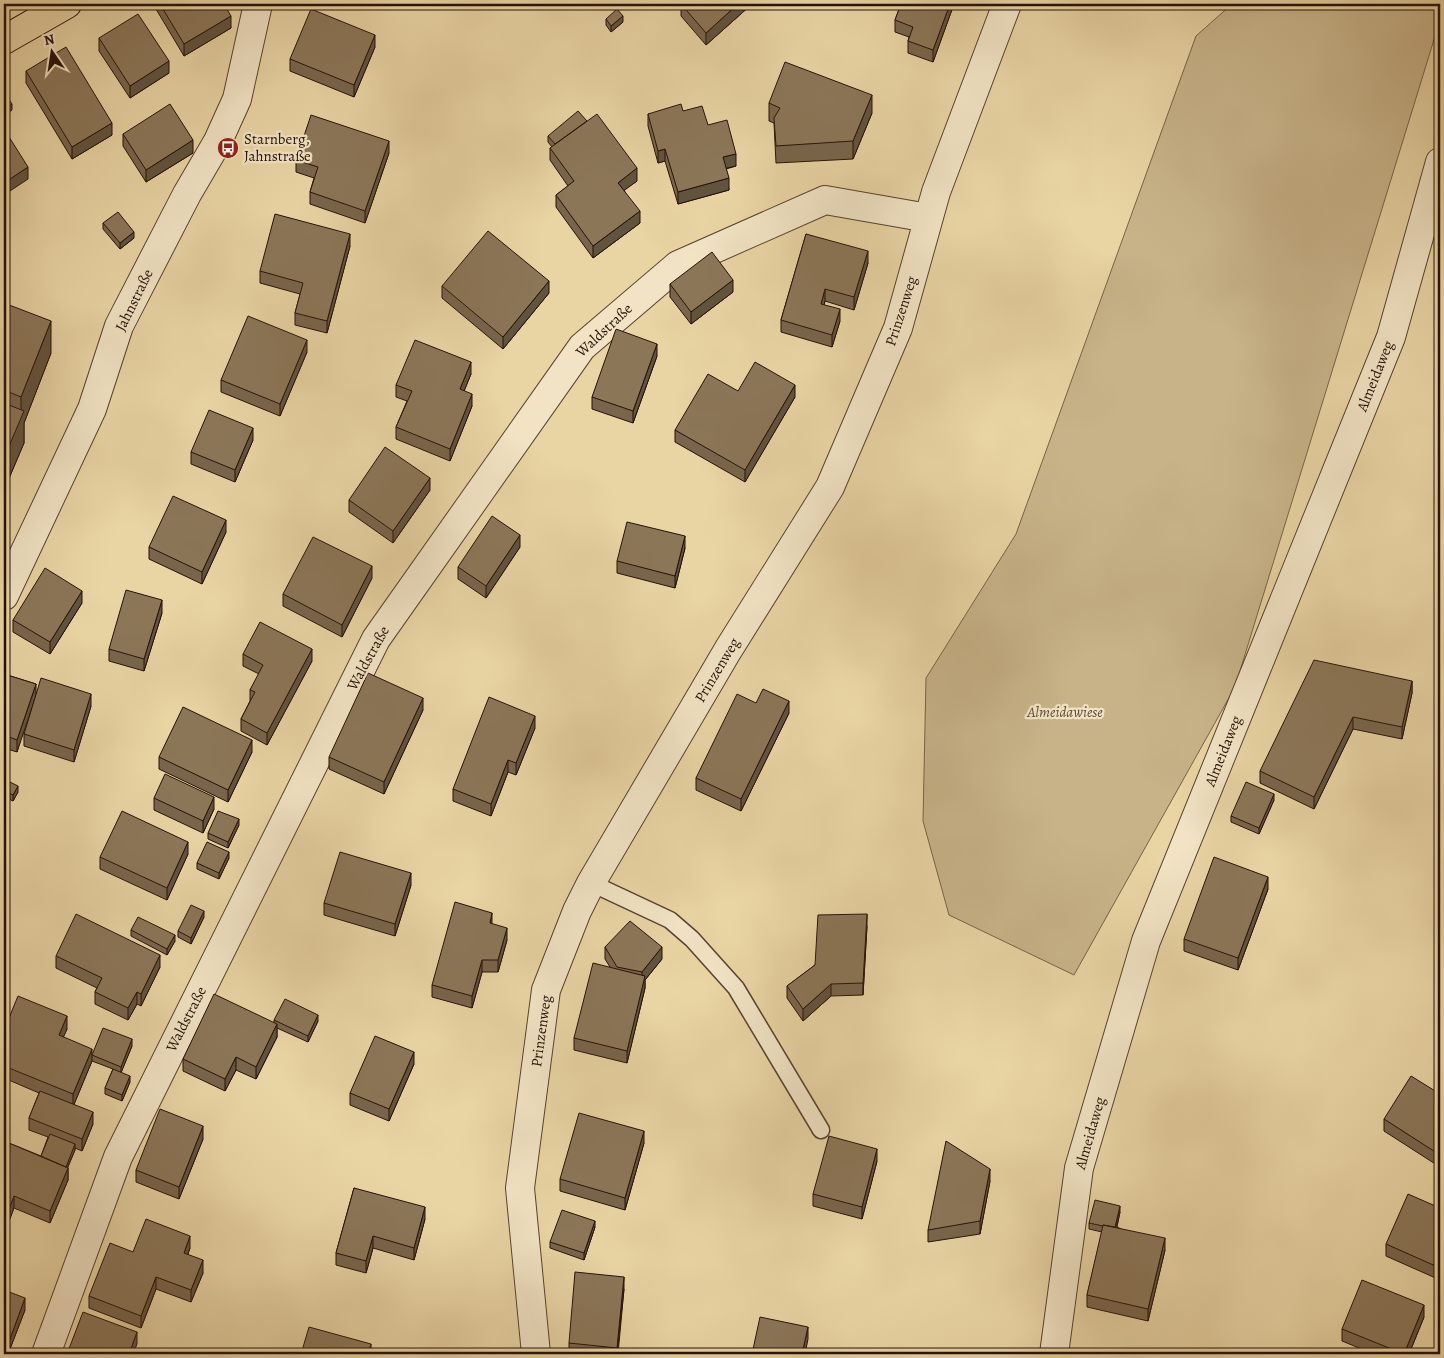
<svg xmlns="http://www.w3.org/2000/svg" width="1444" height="1358" font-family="Alegreya,serif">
<rect width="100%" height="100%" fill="#e9d4a4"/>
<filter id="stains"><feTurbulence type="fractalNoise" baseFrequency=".004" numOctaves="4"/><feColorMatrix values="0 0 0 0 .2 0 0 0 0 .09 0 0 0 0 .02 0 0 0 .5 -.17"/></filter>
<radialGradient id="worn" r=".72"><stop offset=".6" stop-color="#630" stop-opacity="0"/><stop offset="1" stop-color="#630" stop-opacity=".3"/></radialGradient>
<path fill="#c8b389" stroke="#776248" d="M1232,4H1440V20L1235,687L1074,975L949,915L923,821L926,678L1016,534L1196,36Z"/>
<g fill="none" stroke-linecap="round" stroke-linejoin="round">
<g stroke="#57422e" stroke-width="19">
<path id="lane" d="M591,883L670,920L692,939L736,988L821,1130"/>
</g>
<g stroke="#57422e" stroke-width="30">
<path id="street" d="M4,596L92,409L119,326L187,194L218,141L237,99L258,4
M46,1354L118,1157L376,639L582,347L678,265L825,200L928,218
M536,1354L520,1188L546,990L577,911L591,883L728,650L830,487L898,328L936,192L1007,4
M1054,1354L1079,1168L1146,941L1391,337L1440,162"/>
</g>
<g stroke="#261106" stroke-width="30">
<path id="primary" d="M4,40L67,4"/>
</g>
<use href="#lane" stroke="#f1e3c4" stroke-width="16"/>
<use href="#street" stroke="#f1e3c4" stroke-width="28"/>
<use href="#primary" stroke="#e9d4a4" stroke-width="28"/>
</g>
<path fill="#78654c" stroke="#261106" d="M153,4H224L231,28L184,56Z
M604,4H616L610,10Z
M681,4H752L706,45L681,16Z
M901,4H954L933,62L908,53V41L909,37L895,32V20Z
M606,19L623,22L611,32L606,25Z
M99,38L169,73L130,98L99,51Z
M375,47L354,97L290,71V59Z
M26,71L112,135L72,159L26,83Z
M769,103L872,113L853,159L776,163L774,123L769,121Z
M683,111L708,125L736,166L726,169L729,190L678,204L665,161L658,163L648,126V114Z
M123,134L193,153L146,182L123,146Z
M548,136L637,181L624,190L640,223L593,258L556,207V195L568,186L550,160V148L552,147L548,142Z
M389,153L365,223L310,204V192L314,178L296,172V160Z
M103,223L134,238L120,249L103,229Z
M806,234L868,263L854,310L825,301L824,305L840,321L832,347L781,332V320Z
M350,246L327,333L295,325V313L300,294L260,283V271Z
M670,284L733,292L691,324L670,297Z
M442,286L549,293L503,349L442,298Z
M1440,299V336L1436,335V317Z
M4,303L51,353L24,423V443L4,490Z
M1440,338V373L1436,372V354Z
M307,352L280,416L221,392V380Z
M657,356L633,423L592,409V397Z
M471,374L464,391L472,406L450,461L396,439V427L407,401L396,397V385Z
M738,391L795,397L745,482L675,442V430Z
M253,440L235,482L191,464V452Z
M430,490L393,543L349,512V500Z
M226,532L202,584L149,559V547Z
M520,547L486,598L458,579V567Z
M685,548L675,588L617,573V561Z
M372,578L342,637L283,606V594Z
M82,603L50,654L13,632V620Z
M162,613L144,671L109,661V649Z
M243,654L312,661L267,745L241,731V719L250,701V690L259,674L243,666Z
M4,674L36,684L17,752L4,748Z
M1412,681V693L1402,739L1353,729L1314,809L1260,783V771Z
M756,703L789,713L741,811L696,790V778Z
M91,706L74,762L24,746V734Z
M423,710L384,794L329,769V757Z
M535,728L516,775L508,772L491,816L453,801V789Z
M252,752L228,802L159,769V757Z
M4,779L18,792L13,801L4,797Z
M154,798L214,809L203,833L154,810Z
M1274,800L1259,834L1231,822V816Z
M239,825L228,848L208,839V833Z
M188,854L167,900L100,869V857Z
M229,858L219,879L197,869V863Z
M411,885L395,936L324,915V903Z
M1268,889L1238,970L1184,951V939Z
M204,917L191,944L178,937V931Z
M492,924L507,940L498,972H482L472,1008L432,997V985Z
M867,926L863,995L831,996L803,1021L787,998V986Z
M131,930L175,941L167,955L131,936Z
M605,947L662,959L645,980V988L627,1063L574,1050V1038L610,967L605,959Z
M56,956L160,967L141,1006L137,1004L128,1020L95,1004V992L97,988L56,968Z
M274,1020L318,1021L308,1042L277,1028V1037L256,1079L236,1070L225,1091L183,1071V1059L274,1023Z
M67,1029L63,1037L92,1055L132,1046L121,1072L130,1082L122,1101L105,1094V1088L113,1069L92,1061L74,1104L93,1124L82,1151L75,1148V1150L68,1167V1180L50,1223L14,1208L4,1234V1141L41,1156L48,1137L29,1130V1118L39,1093L4,1078V1030Z
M414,1064L389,1121L350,1105V1093Z
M1440,1094V1167L1384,1131V1119Z
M203,1139L179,1199L136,1182V1170Z
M644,1143L625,1210L560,1191V1179Z
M877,1161L862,1219L813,1206V1194Z
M990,1181L980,1234L928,1242V1230Z
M354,1188L425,1219L414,1260L373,1248L366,1273L336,1265V1253Z
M1440,1208V1280L1386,1256V1244Z
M1120,1212L1117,1227L1165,1250L1148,1321L1087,1307V1295L1102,1232L1089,1229V1223Z
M595,1227L584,1260L550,1248V1242Z
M190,1248L188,1254L203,1273L191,1302L156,1289L141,1328L89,1308V1296L133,1252Z
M624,1289L618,1354H569V1343Z
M4,1290L25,1310L8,1354H4Z
M1424,1317L1409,1354H1374L1342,1341V1329Z"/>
<path fill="#61533e" stroke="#261106" d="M610,4H616L610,10Z
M738,4H752L706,45V33Z
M950,4H954L933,62V50Z
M231,16V28L184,56V44Z
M623,16V22L611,32V26Z
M375,35V47L354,97V85Z
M169,61V73L130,98V86Z
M872,95V113L853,159V141Z
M12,104V110L4,116V110Z
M112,123V135L72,159V147Z
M193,140V153L146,182V170Z
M389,141V153L365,223V211Z
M665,149V161L658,163V151Z
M736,154V166L723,169V157Z
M28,167V179L4,195V183Z
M637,168V181L618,195V183Z
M729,178V190L678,204V192Z
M640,211V223L593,258V246Z
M134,232V238L120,249V243Z
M350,234V246L327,333V321Z
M868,251V263L854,310V297Z
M733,280V292L691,324V312Z
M549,281V293L503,349V337Z
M825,289V301L821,316V304Z
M840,309V321L832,347V335Z
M51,321V353L24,423V443L4,490V458L21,416V397Z
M307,340V352L280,416V404Z
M657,344V356L633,423V411Z
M471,362V374L460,401V389Z
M795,385V397L745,482V470Z
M472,394V406L450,461V449Z
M253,428V440L235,482V470Z
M430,478V490L393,543V531Z
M226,520V532L202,584V572Z
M520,535V547L486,598V586Z
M685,536V548L675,588V576Z
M372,566V578L342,637V625Z
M82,591V603L50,654V642Z
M162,600V613L144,671V659Z
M312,649V661L267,745V733Z
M1412,681V693L1402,739V727Z
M36,684V696L17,752V740Z
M91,694V706L74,762V750Z
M423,698V710L384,794V782Z
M789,701V713L741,811V799Z
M535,716V728L516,775V763Z
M1353,717V729L1314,809V797Z
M252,740V752L228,802V790Z
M508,760V772L491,816V804Z
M18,786V792L13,801V795Z
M1274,794V800L1259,834V828Z
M214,797V809L203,833V821Z
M239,819V825L228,848V842Z
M188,842V854L167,900V888Z
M229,852V858L219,879V873Z
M411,873V885L395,936V924Z
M1268,877V889L1238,970V958Z
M204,911V917L191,944V938Z
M492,913V925L490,923Z
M867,914V926L863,995V983Z
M507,928V940L498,972V960Z
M175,935V941L167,955V949Z
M662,947V959L645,980V988L627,1063V1051L642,984V972Z
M160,955V967L141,1006V994Z
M482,960V972L472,1008V996Z
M831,984V996L803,1021V1009Z
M137,992V1004L128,1020V1008Z
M318,1015V1021L308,1042V1036Z
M67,1016V1029L59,1047V1035Z
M277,1024V1037L256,1079V1067Z
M132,1039V1046L121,1073V1067Z
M92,1049V1061L73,1107V1094Z
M414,1052V1064L389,1121V1109Z
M236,1057V1070L225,1091V1079Z
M130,1076V1082L122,1101V1095Z
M93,1112V1124L82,1151V1139Z
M203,1126V1139L179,1199V1187Z
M644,1131V1143L625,1210V1198Z
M75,1144V1150L64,1175V1169Z
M877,1149V1161L862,1219V1207Z
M68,1168V1180L50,1223V1211Z
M990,1169V1181L980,1234V1221Z
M14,1196V1208L4,1234V1222Z
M1120,1206V1212L1115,1235V1229Z
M425,1207V1219L414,1260V1248Z
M595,1221V1227L584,1260V1253Z
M190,1236V1248L184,1265V1253Z
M373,1236V1248L366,1273V1261Z
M1165,1238V1250L1148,1321V1309Z
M203,1260V1273L191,1302V1290Z
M156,1277V1289L141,1328V1316Z
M624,1277V1289L617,1354V1348Z
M25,1298V1310L8,1354H7V1347Z
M1424,1305V1317L1409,1354H1404Z
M808,1327V1339L805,1354H802Z
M137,1332V1344L133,1354H129Z
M371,1344V1354H368Z"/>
<path fill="#8b7658" stroke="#261106" d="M160,4H224L231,16L184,44Z
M681,4H738L706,33Z
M901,4H950L933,50L908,41L913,27L895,20Z
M311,9L375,35L354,85L290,59Z
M617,9L623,16L611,26L606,19Z
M138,14L169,61L130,86L99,38Z
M66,47L112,123L72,147L26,71Z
M785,62L872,95L853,141L776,146L774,118L780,108L769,103Z
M4,92L12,104L4,110Z
M170,104L193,140L146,170L123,134Z
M681,104L683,111L702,106L708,125L727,120L736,154L723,157L729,178L678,192L665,149L658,151L648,114Z
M578,111L587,121L555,144L548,136Z
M597,114L637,168L618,183L640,211L593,246L556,195L574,181L550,148Z
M311,115L389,141L365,211L310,192L318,167L296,160Z
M4,129L28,167L4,183Z
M118,212L134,232L120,243L103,223Z
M275,214L350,234L327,321L295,313L303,283L260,271Z
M488,231L549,281L503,337L442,286Z
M806,234L868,251L854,297L825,289L821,304L840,309L832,335L781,320Z
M712,252L733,280L691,312L670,284Z
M1440,299V318L1436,317Z
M4,303L51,321L21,397L4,390Z
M248,316L307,340L280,404L221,380Z
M616,329L657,344L633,411L592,397Z
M1440,338V355L1436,354Z
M415,340L471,362L460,389L472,394L450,449L396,427L412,391L396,385Z
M755,362L795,385L745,470L675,430L708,374L738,391Z
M4,403L24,411L4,458Z
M209,410L253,428L235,470L191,452Z
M385,447L430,478L393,531L349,500Z
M173,496L226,520L202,572L149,547Z
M492,516L520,535L486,586L458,567Z
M627,522L685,536L675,576L617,561Z
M313,537L372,566L342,625L283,594Z
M45,568L82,591L50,642L13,620Z
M126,590L162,600L144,659L109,649Z
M260,622L312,649L267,733L241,719L255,692L250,690L263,665L243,654Z
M1314,660L1412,681L1402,727L1353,717L1314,797L1260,771Z
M368,673L423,698L384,782L329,757Z
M4,674L36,684L17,740L4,735Z
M41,678L91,694L74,750L24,734Z
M763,689L789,701L741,799L696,778L737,694L756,703Z
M489,697L535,716L516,763L508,760L491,804L453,789Z
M183,707L252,740L228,790L159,757Z
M165,774L214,797L203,821L154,798Z
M4,779L18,786L13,795L4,791Z
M1246,782L1274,794L1259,828L1231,816Z
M122,811L188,842L167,888L100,857Z
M218,811L239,819L228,842L208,833Z
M207,842L229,852L219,873L197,863Z
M340,852L411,873L395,924L324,903Z
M1214,857L1268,877L1238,958L1184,939Z
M455,902L492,913L490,923L507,928L498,960H482L472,996L432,985Z
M191,905L204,911L191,938L178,931Z
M76,914L160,955L141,994L137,992L128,1008L95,992L102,978L56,956Z
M867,914L863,983L831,984L803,1009L787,986L815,965L818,915Z
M138,917L175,935L167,949L131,930Z
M630,921L662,947L642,972L617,967L605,947Z
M593,963L645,976L627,1051L574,1038Z
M214,994L277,1024L256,1067L236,1057L225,1079L183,1059Z
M18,996L67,1016L59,1035L92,1049L73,1094L4,1066V1030Z
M285,999L318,1015L308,1036L274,1020Z
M103,1028L132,1039L121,1067L92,1055Z
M375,1036L414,1052L389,1109L350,1093Z
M113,1069L130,1076L122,1095L105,1088Z
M1411,1076L1440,1094V1155L1384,1119Z
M40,1091L93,1112L82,1139L29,1118Z
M160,1109L203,1126L179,1187L136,1170Z
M579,1113L644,1131L625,1198L560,1179Z
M50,1134L75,1144L66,1167L41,1156Z
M829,1136L877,1149L862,1207L813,1194Z
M4,1141L68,1168L50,1211L14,1196L4,1222Z
M946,1141L990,1169L980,1221L928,1230Z
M354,1188L425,1207L414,1248L373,1236L366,1261L336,1253Z
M1408,1194L1440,1208V1268L1386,1244Z
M1095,1200L1120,1206L1115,1227L1103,1225V1226L1089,1223Z
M562,1210L595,1221L584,1253L550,1242Z
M146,1219L190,1236L184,1253L203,1260L191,1290L156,1277L141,1316L89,1296L110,1243L133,1252Z
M1103,1225L1165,1238L1148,1309L1087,1295Z
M575,1272L624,1277L617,1348L569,1343Z
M1362,1280L1424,1305L1404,1354L1342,1329Z
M4,1290L25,1298L7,1347L4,1346Z
M83,1312L137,1332L129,1354H67Z
M760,1317L808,1327L802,1354H752Z
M309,1327L371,1344L368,1354H301Z"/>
<defs>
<g id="bus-disc" transform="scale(1.125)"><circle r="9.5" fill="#8f2418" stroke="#f1e3c4"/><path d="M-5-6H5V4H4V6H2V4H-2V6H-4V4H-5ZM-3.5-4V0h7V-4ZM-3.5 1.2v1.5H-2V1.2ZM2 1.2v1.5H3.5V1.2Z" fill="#fff"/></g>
</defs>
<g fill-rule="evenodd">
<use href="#bus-disc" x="228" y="148"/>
</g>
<g text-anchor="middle" stroke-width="4.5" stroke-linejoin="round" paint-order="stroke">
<g font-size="15" fill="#261106" stroke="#f1e3c4" text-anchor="start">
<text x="244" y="144">Starnberg,<tspan x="244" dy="17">Jahnstraße</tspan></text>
</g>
<g font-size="15" fill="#261106" stroke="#f1e3c4">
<text transform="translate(134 300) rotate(-64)" y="5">Jahnstraße</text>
<text transform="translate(901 311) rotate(-72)" y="5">Prinzenweg</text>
<text transform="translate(604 330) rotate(-43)" y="5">Waldstraße</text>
<text transform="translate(1375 376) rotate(-68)" y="5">Almeidaweg</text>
<text transform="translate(368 658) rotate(-61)" y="5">Waldstraße</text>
<text transform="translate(717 670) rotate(-59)" y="5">Prinzenweg</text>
<text transform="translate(1223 751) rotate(-68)" y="5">Almeidaweg</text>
<text transform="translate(186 1019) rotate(-63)" y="5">Waldstraße</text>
<text transform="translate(541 1031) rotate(-82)" y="5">Prinzenweg</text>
<text transform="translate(1090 1133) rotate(-74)" y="5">Almeidaweg</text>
</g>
<g font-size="15" font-style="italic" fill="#5f4a34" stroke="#f1e3c4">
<text x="1065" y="717">Almeidawiese</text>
</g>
</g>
<rect width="1444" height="1358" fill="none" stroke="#e9d4a4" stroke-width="20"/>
<rect x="5" y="5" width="1434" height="1348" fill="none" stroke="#261106" stroke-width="2.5"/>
<rect x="10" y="10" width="1424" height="1338" fill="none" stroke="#261106"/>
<g transform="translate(52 52) rotate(347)" stroke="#f1e3c4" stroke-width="4" paint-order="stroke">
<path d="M0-4L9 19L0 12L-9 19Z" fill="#261106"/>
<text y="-8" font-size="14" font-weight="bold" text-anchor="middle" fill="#261106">N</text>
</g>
<rect width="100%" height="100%" filter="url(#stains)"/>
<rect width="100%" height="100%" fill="url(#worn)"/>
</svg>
